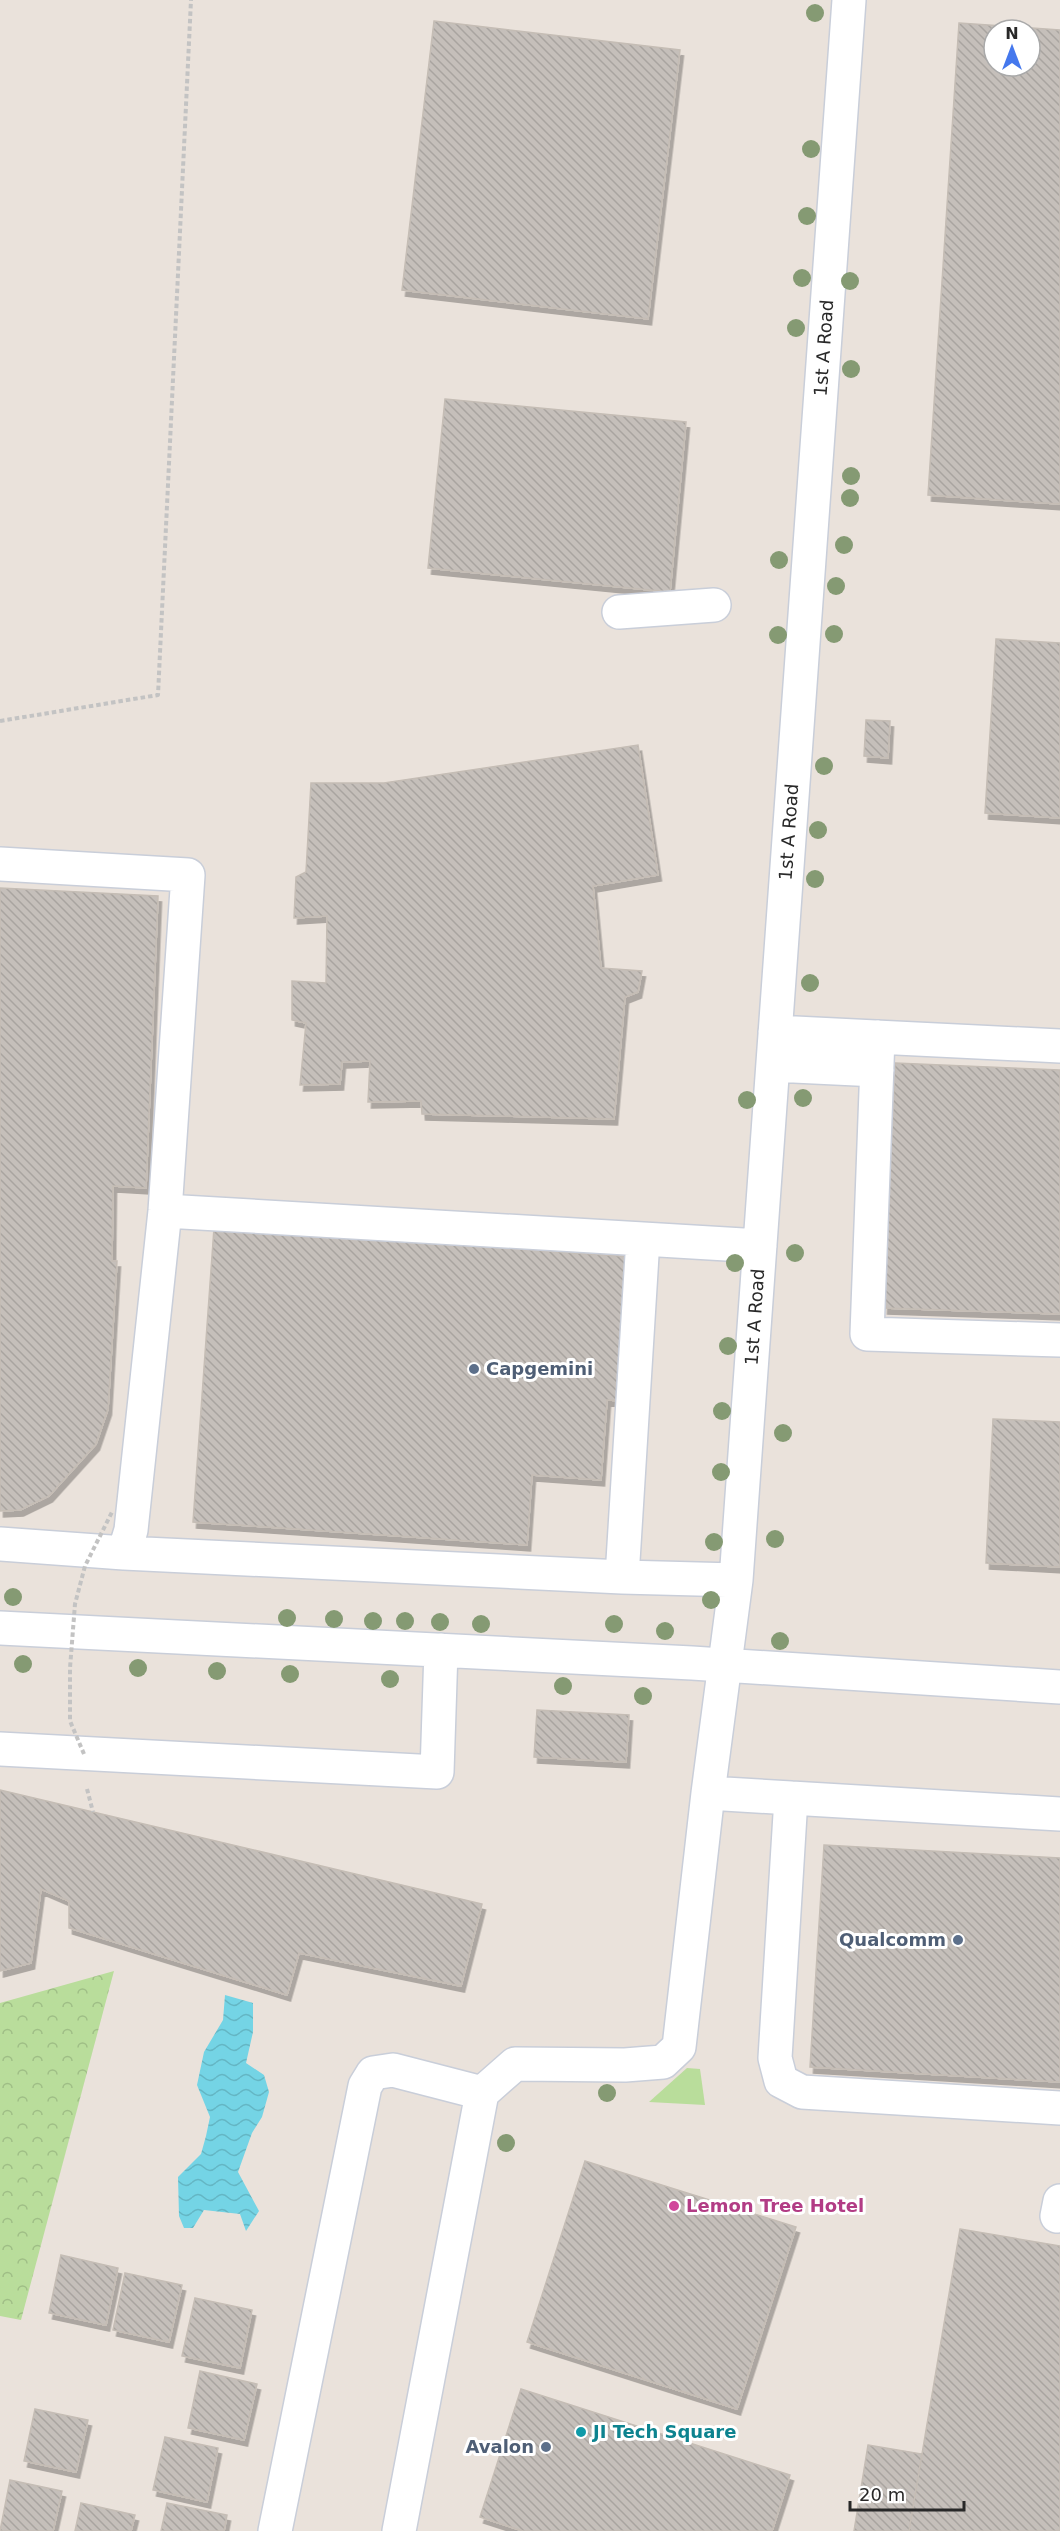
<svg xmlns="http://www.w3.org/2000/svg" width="1060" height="2531" font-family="'DejaVu Sans',sans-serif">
<defs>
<pattern id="forest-crowns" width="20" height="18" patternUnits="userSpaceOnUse" patternTransform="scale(1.5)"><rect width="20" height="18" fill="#b9dd9b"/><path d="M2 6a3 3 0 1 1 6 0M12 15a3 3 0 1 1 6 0" fill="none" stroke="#9fbe86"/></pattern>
<pattern id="water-waves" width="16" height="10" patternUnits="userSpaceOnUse" patternTransform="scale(1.5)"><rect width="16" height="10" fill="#74d4e5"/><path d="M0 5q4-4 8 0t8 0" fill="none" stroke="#64b6c4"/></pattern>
<pattern id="building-back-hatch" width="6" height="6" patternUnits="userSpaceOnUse" patternTransform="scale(1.5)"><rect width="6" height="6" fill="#c5bfba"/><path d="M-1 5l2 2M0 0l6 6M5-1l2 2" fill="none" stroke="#a9a4a0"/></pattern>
<filter id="shadow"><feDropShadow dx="3.5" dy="6" stdDeviation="0" flood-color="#0004"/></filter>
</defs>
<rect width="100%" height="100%" fill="#eae2db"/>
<path fill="url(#forest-crowns)" d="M114,1971L21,2320L0,2316V2003Z"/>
<path fill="#b9dd9b" d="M687,2068L700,2069L705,2105L649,2102Z"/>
<path fill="url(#water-waves)" d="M225,1995L253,2003V2032L246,2063L264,2075L269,2092L262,2117L252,2133L238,2172L259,2211L246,2231L240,2214L204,2210L193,2228H184L179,2216L178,2177L201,2154L206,2136L210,2117L197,2085L204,2052L223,2020Z"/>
<path fill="url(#building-back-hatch)" stroke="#c5bdb5" stroke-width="1.5" fill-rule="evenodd" filter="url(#shadow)" d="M434,21L680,50L648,319L402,290Z
M959,23L1060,30V504L928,495ZM994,30H1030V66H994Z
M445,399L686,422L670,592L428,568Z
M996,639L1060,643V818L985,813Z
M866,720L890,721L888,758L864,756Z
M638,745L658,875L593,886L601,968L642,971L638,992L625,997L614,1119L422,1114L421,1101L368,1102L370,1061L342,1062L340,1084L300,1085L306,1023L292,1020V981L326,983L327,916L294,918L296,877L306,872L311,783H384Z
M0,888L158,896L146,1188L113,1186L112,1261H117L108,1409L96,1444L49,1496L20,1510L0,1511Z
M895,1063L1060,1070V1314L884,1308Z
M214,1228L635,1257L625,1401L607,1400L601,1480L532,1475L527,1545L193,1522Z
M993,1419L1060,1422V1567L986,1563Z
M537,1710L629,1715L626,1762L534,1757Z
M0,1790L482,1904L461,1986L299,1953L287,1995L69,1928V1901L41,1889L31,1963L0,1971Z
M824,1845L1060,1858V2082L810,2067Z
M585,2161L796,2227L737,2409L527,2342Z
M960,2229L1060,2246V2531H909Z
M61,2255L118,2268L106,2325L49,2313Z
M125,2273L182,2285L169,2342L113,2330Z
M195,2298L252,2310L240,2368L182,2356Z
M200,2371L257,2384L244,2440L188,2428Z
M521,2389L790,2475L772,2531H523L480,2517Z
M35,2409L88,2420L76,2472L24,2461Z
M165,2437L218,2448L207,2502L153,2490Z
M868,2445L922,2454L909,2531H854Z
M10,2480L62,2491L53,2531H0Z
M81,2503L135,2515L131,2531H75Z
M167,2503L227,2515L224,2531H161Z"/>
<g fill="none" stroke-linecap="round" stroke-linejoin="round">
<g stroke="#c9ced9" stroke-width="36">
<path id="minor" d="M619,612L714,605
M0,864L188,875L165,1211L131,1530L124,1553
M775,1032L1060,1046
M878,1037L867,1334L1060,1340
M773,1065L877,1070
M165,1211L643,1239L622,1577
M643,1239L760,1246
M0,1544L124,1553L622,1577L736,1580
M0,1628L692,1663L1060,1687
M0,1749L437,1772L441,1650
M708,1793L791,1798
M1060,1814L791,1798L775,2058L781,2081L802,2092L1060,2108
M1057,2216L1060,2201
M275,2531L365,2086L373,2073L393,2070L482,2093
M399,2531L482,2093L515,2064L625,2065L663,2062L679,2047L708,1793L736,1580L849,0"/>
</g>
<path stroke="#c3c3c3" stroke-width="4" stroke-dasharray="4.5 3" stroke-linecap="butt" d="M0,721L158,695L191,0
M87,1789L93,1812"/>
<use href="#minor" stroke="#fff" stroke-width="33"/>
<path stroke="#c3c3c3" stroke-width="4" stroke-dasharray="4.5 3" stroke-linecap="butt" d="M84,1754L70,1721V1668L75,1604L85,1566L112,1512"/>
</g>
<g fill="#859a73">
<circle cx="815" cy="13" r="9"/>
<circle cx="811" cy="149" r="9"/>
<circle cx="807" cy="216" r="9"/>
<circle cx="802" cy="278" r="9"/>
<circle cx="850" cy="281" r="9"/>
<circle cx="796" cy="328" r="9"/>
<circle cx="851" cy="369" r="9"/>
<circle cx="851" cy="476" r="9"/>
<circle cx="850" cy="498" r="9"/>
<circle cx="844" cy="545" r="9"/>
<circle cx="779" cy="560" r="9"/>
<circle cx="836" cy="586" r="9"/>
<circle cx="834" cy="634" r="9"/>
<circle cx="778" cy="635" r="9"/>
<circle cx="824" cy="766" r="9"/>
<circle cx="818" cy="830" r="9"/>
<circle cx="815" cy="879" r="9"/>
<circle cx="810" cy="983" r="9"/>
<circle cx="803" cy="1098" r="9"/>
<circle cx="747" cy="1100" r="9"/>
<circle cx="795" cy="1253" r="9"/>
<circle cx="735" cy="1263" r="9"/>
<circle cx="728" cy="1346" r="9"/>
<circle cx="722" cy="1411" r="9"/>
<circle cx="783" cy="1433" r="9"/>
<circle cx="721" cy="1472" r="9"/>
<circle cx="775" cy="1539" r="9"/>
<circle cx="714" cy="1542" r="9"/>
<circle cx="13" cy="1597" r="9"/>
<circle cx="711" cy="1600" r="9"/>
<circle cx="287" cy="1618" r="9"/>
<circle cx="334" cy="1619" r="9"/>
<circle cx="373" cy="1621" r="9"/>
<circle cx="405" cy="1621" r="9"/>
<circle cx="440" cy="1622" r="9"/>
<circle cx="481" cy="1624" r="9"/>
<circle cx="614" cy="1624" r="9"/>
<circle cx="665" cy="1631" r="9"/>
<circle cx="780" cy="1641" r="9"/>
<circle cx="23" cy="1664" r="9"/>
<circle cx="138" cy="1668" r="9"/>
<circle cx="217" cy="1671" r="9"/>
<circle cx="290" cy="1674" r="9"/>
<circle cx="390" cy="1679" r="9"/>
<circle cx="563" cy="1686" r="9"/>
<circle cx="643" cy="1696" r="9"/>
<circle cx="607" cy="2093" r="9"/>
<circle cx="506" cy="2143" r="9"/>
</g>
<g fill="#5c6f8a" stroke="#fff" stroke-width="2">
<circle cx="474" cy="1369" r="6"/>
<circle cx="958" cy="1940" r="6"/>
<circle cx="546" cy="2447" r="6"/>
</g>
<circle fill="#d1479c" stroke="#fff" stroke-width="2" cx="674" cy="2206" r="6"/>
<circle fill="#0f9aa8" stroke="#fff" stroke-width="2" cx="581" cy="2432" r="6"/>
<g text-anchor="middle" stroke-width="6" stroke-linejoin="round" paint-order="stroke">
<g font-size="18" fill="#282828" stroke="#fff">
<text transform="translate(824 348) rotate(-86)" y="6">1st A Road</text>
<text transform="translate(789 832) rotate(-86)" y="6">1st A Road</text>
<text transform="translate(755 1317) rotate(-86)" y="6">1st A Road</text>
</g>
<g font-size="18" font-weight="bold" fill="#4e5e75" stroke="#fff" text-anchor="end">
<text x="486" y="1375" text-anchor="start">Capgemini</text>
<text x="946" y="1946">Qualcomm</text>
<text x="534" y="2453">Avalon</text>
</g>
<g font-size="18" font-weight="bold" fill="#b23c85" stroke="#fff" text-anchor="start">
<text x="686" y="2212">Lemon Tree Hotel</text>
</g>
<g font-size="18" font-weight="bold" fill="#0d838f" stroke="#fff" text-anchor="start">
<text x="593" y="2438">JI Tech Square</text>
</g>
</g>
<g transform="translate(1012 48)"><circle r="28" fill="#ffffff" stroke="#a9a9a9" stroke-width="1.5"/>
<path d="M0-4.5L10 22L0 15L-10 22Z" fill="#4578ed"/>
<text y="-9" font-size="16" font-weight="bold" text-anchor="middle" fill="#282828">N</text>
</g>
<path d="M850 2501v9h114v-9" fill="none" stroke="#282828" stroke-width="3"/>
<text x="859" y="2501" font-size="18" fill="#282828" stroke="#ffffff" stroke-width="4.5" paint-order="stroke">20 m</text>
</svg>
